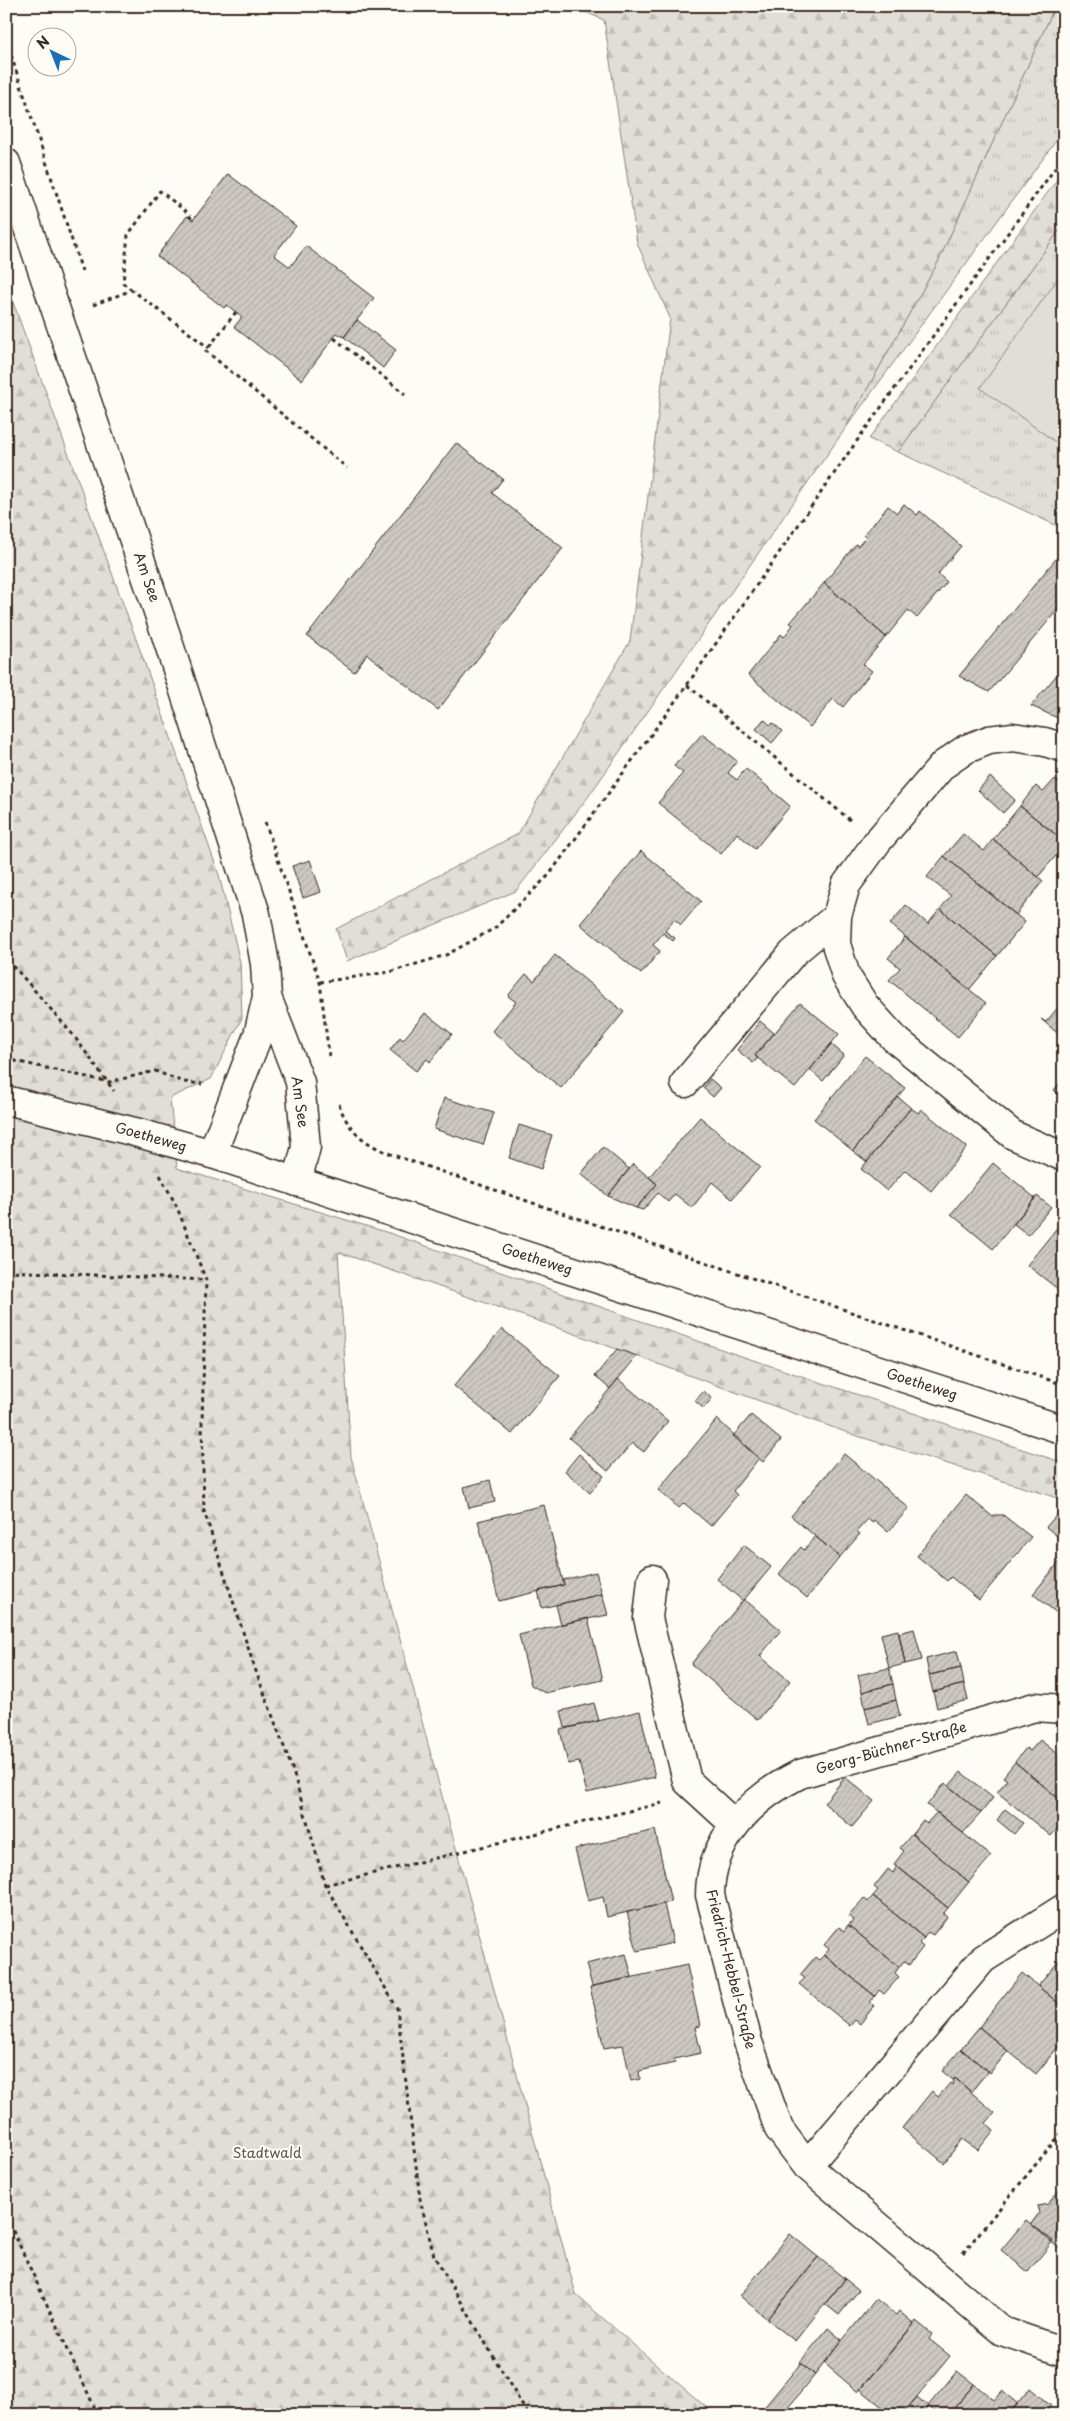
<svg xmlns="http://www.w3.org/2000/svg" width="1070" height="2421" font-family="'Playpen Sans',sans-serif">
<defs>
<pattern id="grass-tufts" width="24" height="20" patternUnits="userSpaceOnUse" patternTransform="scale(1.25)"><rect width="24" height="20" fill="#e1ded7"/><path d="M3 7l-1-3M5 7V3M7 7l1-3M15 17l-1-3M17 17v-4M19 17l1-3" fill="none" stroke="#c2bfb8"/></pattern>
<pattern id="forest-firs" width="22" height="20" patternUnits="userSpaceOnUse" patternTransform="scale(1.25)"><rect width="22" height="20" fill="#e1ded7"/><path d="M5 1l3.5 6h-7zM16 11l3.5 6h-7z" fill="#c2bfb8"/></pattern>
<pattern id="building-hatch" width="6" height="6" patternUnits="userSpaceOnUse" patternTransform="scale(1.25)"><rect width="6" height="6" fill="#cdc8c2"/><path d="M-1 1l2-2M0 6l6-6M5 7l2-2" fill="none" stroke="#b1aca6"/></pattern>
</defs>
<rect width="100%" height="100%" fill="#fdfcf7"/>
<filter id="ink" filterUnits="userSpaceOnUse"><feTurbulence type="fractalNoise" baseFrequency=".02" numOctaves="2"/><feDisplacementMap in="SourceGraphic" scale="10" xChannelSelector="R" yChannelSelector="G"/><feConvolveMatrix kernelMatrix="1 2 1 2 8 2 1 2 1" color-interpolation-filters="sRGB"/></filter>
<g filter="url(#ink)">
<path fill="url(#grass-tufts)" stroke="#8e847a" d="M1055,6H1064V130L845,429L938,262Z
M1064,224V529L898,452Z"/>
<path fill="url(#forest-firs)" stroke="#8e847a" d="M571,6H1055L938,262L845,429L588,797L516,891L347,961L336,929L518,834L630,641L670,318L637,243L604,20Z
M1064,170V224L898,452L869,439Z
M6,283L144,661L219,875L240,962L242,1018L211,1079L170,1098L177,1168L389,1233L738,1355L1064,1463V1500L851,1434L567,1331L338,1252L351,1457L576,2295L715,2415H6Z"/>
<path fill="#e1ded7" stroke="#8e847a" d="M1064,270V448L980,388Z"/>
<path fill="url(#building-hatch)" stroke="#3b2a1e" d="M228,174L296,226L274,255L290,267L306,246L374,298L344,337L337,333L302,380L234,327L242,317L227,305L224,308L157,256L187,216L193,220Z
M357,320L396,350L383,368L344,337Z
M456,443L503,479L492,493L563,548L438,710L367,654L354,672L307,636Z
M904,504L917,515L920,511L961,546L938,574L947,582L917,618L908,610L886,637L824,583L856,544L858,546L866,537L864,535L888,506L897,513Z
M1064,549V602L989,692L959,676Z
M824,583L886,637L863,664L872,671L843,707L833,699L810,727L748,675L781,634L784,637L793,625L790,623Z
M1064,666V719L1062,720L1031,706Z
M764,719L770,725L773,723L782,731L772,743L756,729Z
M702,734L737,761L728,773L737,780L745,769L749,771L790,806L755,849L737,833L721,854L658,803L683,773L674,766Z
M990,777L1015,800L1003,813L978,790Z
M1055,779L1064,786V841L1020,806L1036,786L1043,792Z
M1020,806L1064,841V846L1038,877L993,839Z
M963,834L984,851L993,839L1043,881L1016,915L944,856Z
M641,851L701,901L681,925L674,919L665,931L675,938L673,941L663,933L653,945L660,951L641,974L580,924Z
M944,856L1025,922L997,956L940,909L951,896L927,877Z
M310,860L321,892L303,898L292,866Z
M906,905L928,924L940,909L997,956L969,990L890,924Z
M1064,913V930L1056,925Z
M905,937L986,1003L958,1037L889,980L900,968L888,958Z
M555,955L624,1012L561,1088L492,1031L516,1002L508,996L515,987L526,974L534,981Z
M1064,1000V1039L1041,1019L1046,1022Z
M800,1003L839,1034L795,1088L755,1056Z
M425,1013L452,1034L430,1062L427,1059L416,1071L390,1050L400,1037L403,1040Z
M760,1021L774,1033L755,1056L758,1058L753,1063L737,1050Z
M831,1044L844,1055L823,1081L810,1070Z
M865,1056L905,1088L853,1151L814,1119Z
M1064,1078V1099L1054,1090Z
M710,1079L721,1088L713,1097L703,1088Z
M898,1097L911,1108L867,1162L853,1151Z
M444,1098L494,1113L483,1145L434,1129Z
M911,1108L918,1113L921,1109L967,1147L931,1191L905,1170L887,1191L861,1169Z
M700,1117L760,1167L732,1199L712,1182L692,1208L675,1194L668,1202L658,1193L643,1210L636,1208L657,1184L649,1177Z
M519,1125L552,1135L541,1169L509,1158Z
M603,1147L629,1169L608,1196L581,1174Z
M993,1163L1035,1198L993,1249L951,1214Z
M633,1164L657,1184L636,1208L608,1196Z
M1037,1196L1051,1207L1028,1235L1014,1224Z
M1064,1219V1294L1027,1265Z
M502,1329L560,1376L512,1434L454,1386Z
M617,1349L637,1356L610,1389L595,1376Z
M618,1379L668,1421L644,1452L632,1443L608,1471L569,1438Z
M704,1391L712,1399L703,1408L695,1401Z
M751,1415L781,1440L763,1462L733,1436Z
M717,1419L759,1458L733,1491L737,1495L711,1526L684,1503L679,1508L658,1490Z
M579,1454L604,1476L590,1493L565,1471Z
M844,1454L909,1508L888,1532L874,1520L872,1523L868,1519L857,1531L860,1534L840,1557L791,1516Z
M490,1480L495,1502L469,1508L464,1487Z
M966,1495L993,1517L994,1515H1003L1031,1537L979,1600L951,1577L947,1581L917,1556Z
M544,1505L564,1585L499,1601L478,1521Z
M1064,1507V1528L1057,1536L1046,1527Z
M815,1536L840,1557L807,1598L779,1574L801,1547L804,1550Z
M744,1545L771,1567L743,1601L717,1579Z
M1064,1556V1618H1063L1033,1594Z
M596,1572L602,1594L542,1608L538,1591L564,1585L563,1580Z
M602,1594L608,1615L561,1624L556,1605Z
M744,1599L781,1630L760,1656L790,1681L758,1720L691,1664Z
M588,1618L603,1680L545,1693L531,1685L519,1635Z
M914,1629L922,1660L905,1664L899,1633Z
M898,1630L905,1664L889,1668L881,1634Z
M957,1651L961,1668L929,1675L926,1659Z
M889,1668L893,1684L862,1692L858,1675Z
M961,1668L964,1684L933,1692L929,1675Z
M893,1684L896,1700L865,1708L862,1692Z
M964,1684L968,1700L937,1708L933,1692Z
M896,1700L900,1716L869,1724L865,1708Z
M594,1703L599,1721L565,1728L561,1711Z
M640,1711L655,1777L587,1793L579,1762L568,1764L560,1730Z
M1040,1740L1064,1759V1803L1015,1762L1026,1748L1030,1751Z
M1015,1762L1064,1803V1820L1051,1836L997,1792L1007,1780L1003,1777Z
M961,1772L993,1798L981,1813L949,1786Z
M845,1777L874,1801L852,1827L824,1803Z
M945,1783L981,1813L963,1833L927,1805Z
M1005,1809L1023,1823L1014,1834L997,1820Z
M937,1812L991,1856L969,1882L912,1834L923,1820L927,1823Z
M655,1830L671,1902L607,1917L603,1897L588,1901L575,1849Z
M912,1834L969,1882L948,1908L894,1864L904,1851L900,1848Z
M897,1866L948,1908L943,1914L947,1917L933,1935L928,1932L924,1938L873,1896L878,1890L874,1887L888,1869L893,1873Z
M873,1896L924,1938L919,1943L923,1947L909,1965L904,1961L899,1967L848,1925L854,1920L849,1916L864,1898L868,1902Z
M664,1904L673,1943L637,1951L627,1912Z
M848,1925L899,1967L895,1973L899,1977L884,1994L879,1990L875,1996L824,1955L829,1949L824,1945L839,1927L844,1931Z
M626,1954L632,1977L592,1986L586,1964Z
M824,1955L875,1996L870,2002L874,2006L860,2024L855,2020L850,2026L799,1984L805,1978L800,1975L815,1957L819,1960Z
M1064,1955V2008L1038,1986Z
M687,1965L700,2026L695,2027L701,2053L674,2059L675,2063L639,2071L640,2079L631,2081L623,2045L604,2048L590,1987Z
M1022,1973L1064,2008V2046L1058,2047L1036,2074L979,2027Z
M979,2027L1008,2051L990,2073L961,2049Z
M961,2049L988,2071L971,2092L955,2078L953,2080L942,2071Z
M955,2078L995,2113L986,2123L994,2130L978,2150L962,2139L944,2163L902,2128L932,2091L938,2097L950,2083L952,2085Z
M1064,2184V2253L1031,2224L1039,2213L1037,2206L1048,2204Z
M1026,2220L1053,2241L1028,2272L1001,2250Z
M790,2234L818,2257L767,2319L740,2296Z
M818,2257L845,2279L795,2341L767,2319Z
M845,2279L859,2290L839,2315L825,2304Z
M876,2299L896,2315L899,2311L914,2324L858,2392L824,2363Z
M916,2321L932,2334L929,2339L950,2356L902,2415H892L860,2389Z
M828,2328L842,2340L815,2375L800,2362Z
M801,2363L815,2375L782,2415H768L762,2410Z
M957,2371L974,2384L949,2415H938L928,2406Z
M974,2384L994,2400L1002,2391L1018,2404L1008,2415H949Z
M1030,2388L1051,2406L1043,2415H1008Z
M917,2397L928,2406L922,2415H902Z"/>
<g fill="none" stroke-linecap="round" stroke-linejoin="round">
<g stroke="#3b2a1e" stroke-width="31">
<path id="street" d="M6,163L166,635L256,914L265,964L267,997L258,1035L212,1154
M1064,748L1045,742L1013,737L989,740L966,749L943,765L877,842L846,885L837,916L836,944L846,976L865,1006L895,1039L1013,1135L1064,1157
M267,997L300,1082L306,1147L297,1182
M685,1083L793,953L837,916
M652,1579L648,1618L687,1781L735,1825
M1064,1709L1035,1707L800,1774C753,1797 710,1839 710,1895L748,2042L779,2129L807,2166L1002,2331L1064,2352
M807,2166L983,1959L1064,1908"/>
</g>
<g stroke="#3b2a1e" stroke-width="31">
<path id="secondary" d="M6,1100L135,1132L212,1154L1064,1430"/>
</g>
<path stroke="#3b2a1e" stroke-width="3" stroke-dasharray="4 4" stroke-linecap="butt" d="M6,40L82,271
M132,290L123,283L128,235L160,191L184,210L193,220
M93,305L132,290L209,348
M236,312L206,351L347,468
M334,338L405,394
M687,685L850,820
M265,822L320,982L329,1056
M6,961L16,969L74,1036L114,1091
M320,982L390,972L446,955L495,928L549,875L687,685L861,435L1064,156
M6,1059L109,1082L155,1071L183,1082L202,1084
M339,1104C348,1132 367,1145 393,1155L1064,1385
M160,1175L176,1205L206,1280L202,1422L204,1511L254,1666L293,1771L325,1885L397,2008L420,2199L434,2256L528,2415
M6,1271L206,1280
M325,1885L662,1803
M6,2216L98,2415
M963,2253L1064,2130"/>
<use href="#street" stroke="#fdfcf7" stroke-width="28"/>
<use href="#secondary" stroke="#fdfcf7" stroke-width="28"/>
</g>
</g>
<g text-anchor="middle" stroke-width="4" stroke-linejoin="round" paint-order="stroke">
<g font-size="14" fill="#3b2a1e" stroke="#fdfcf7">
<text transform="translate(147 577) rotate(71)" y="5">Am See</text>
<text transform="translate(300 1102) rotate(82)" y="5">Am See</text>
<text transform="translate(151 1137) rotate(16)" y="5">Goetheweg</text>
<text transform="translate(537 1259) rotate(18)" y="5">Goetheweg</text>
<text transform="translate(922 1384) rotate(18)" y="5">Goetheweg</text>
<text transform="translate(891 1748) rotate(-16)" y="5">Georg-Büchner-Straße</text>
<text transform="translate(731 1969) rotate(76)" y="5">Friedrich-Hebbel-Straße</text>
</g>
<g font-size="14" fill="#64574c" stroke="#fdfcf7">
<text x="267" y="2158">Stadtwald</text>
</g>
</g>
<rect width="1070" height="2421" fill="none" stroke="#fdfcf7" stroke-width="25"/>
<rect x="12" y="12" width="1045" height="2396" fill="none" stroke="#3b2a1e" stroke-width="2" filter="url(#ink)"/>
<g transform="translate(52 52) rotate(317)"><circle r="24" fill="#fdfcf7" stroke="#afa8a0"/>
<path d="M0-4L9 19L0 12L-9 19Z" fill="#1f6fb2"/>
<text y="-8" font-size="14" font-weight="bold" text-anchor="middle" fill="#3b2a1e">N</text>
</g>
</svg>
